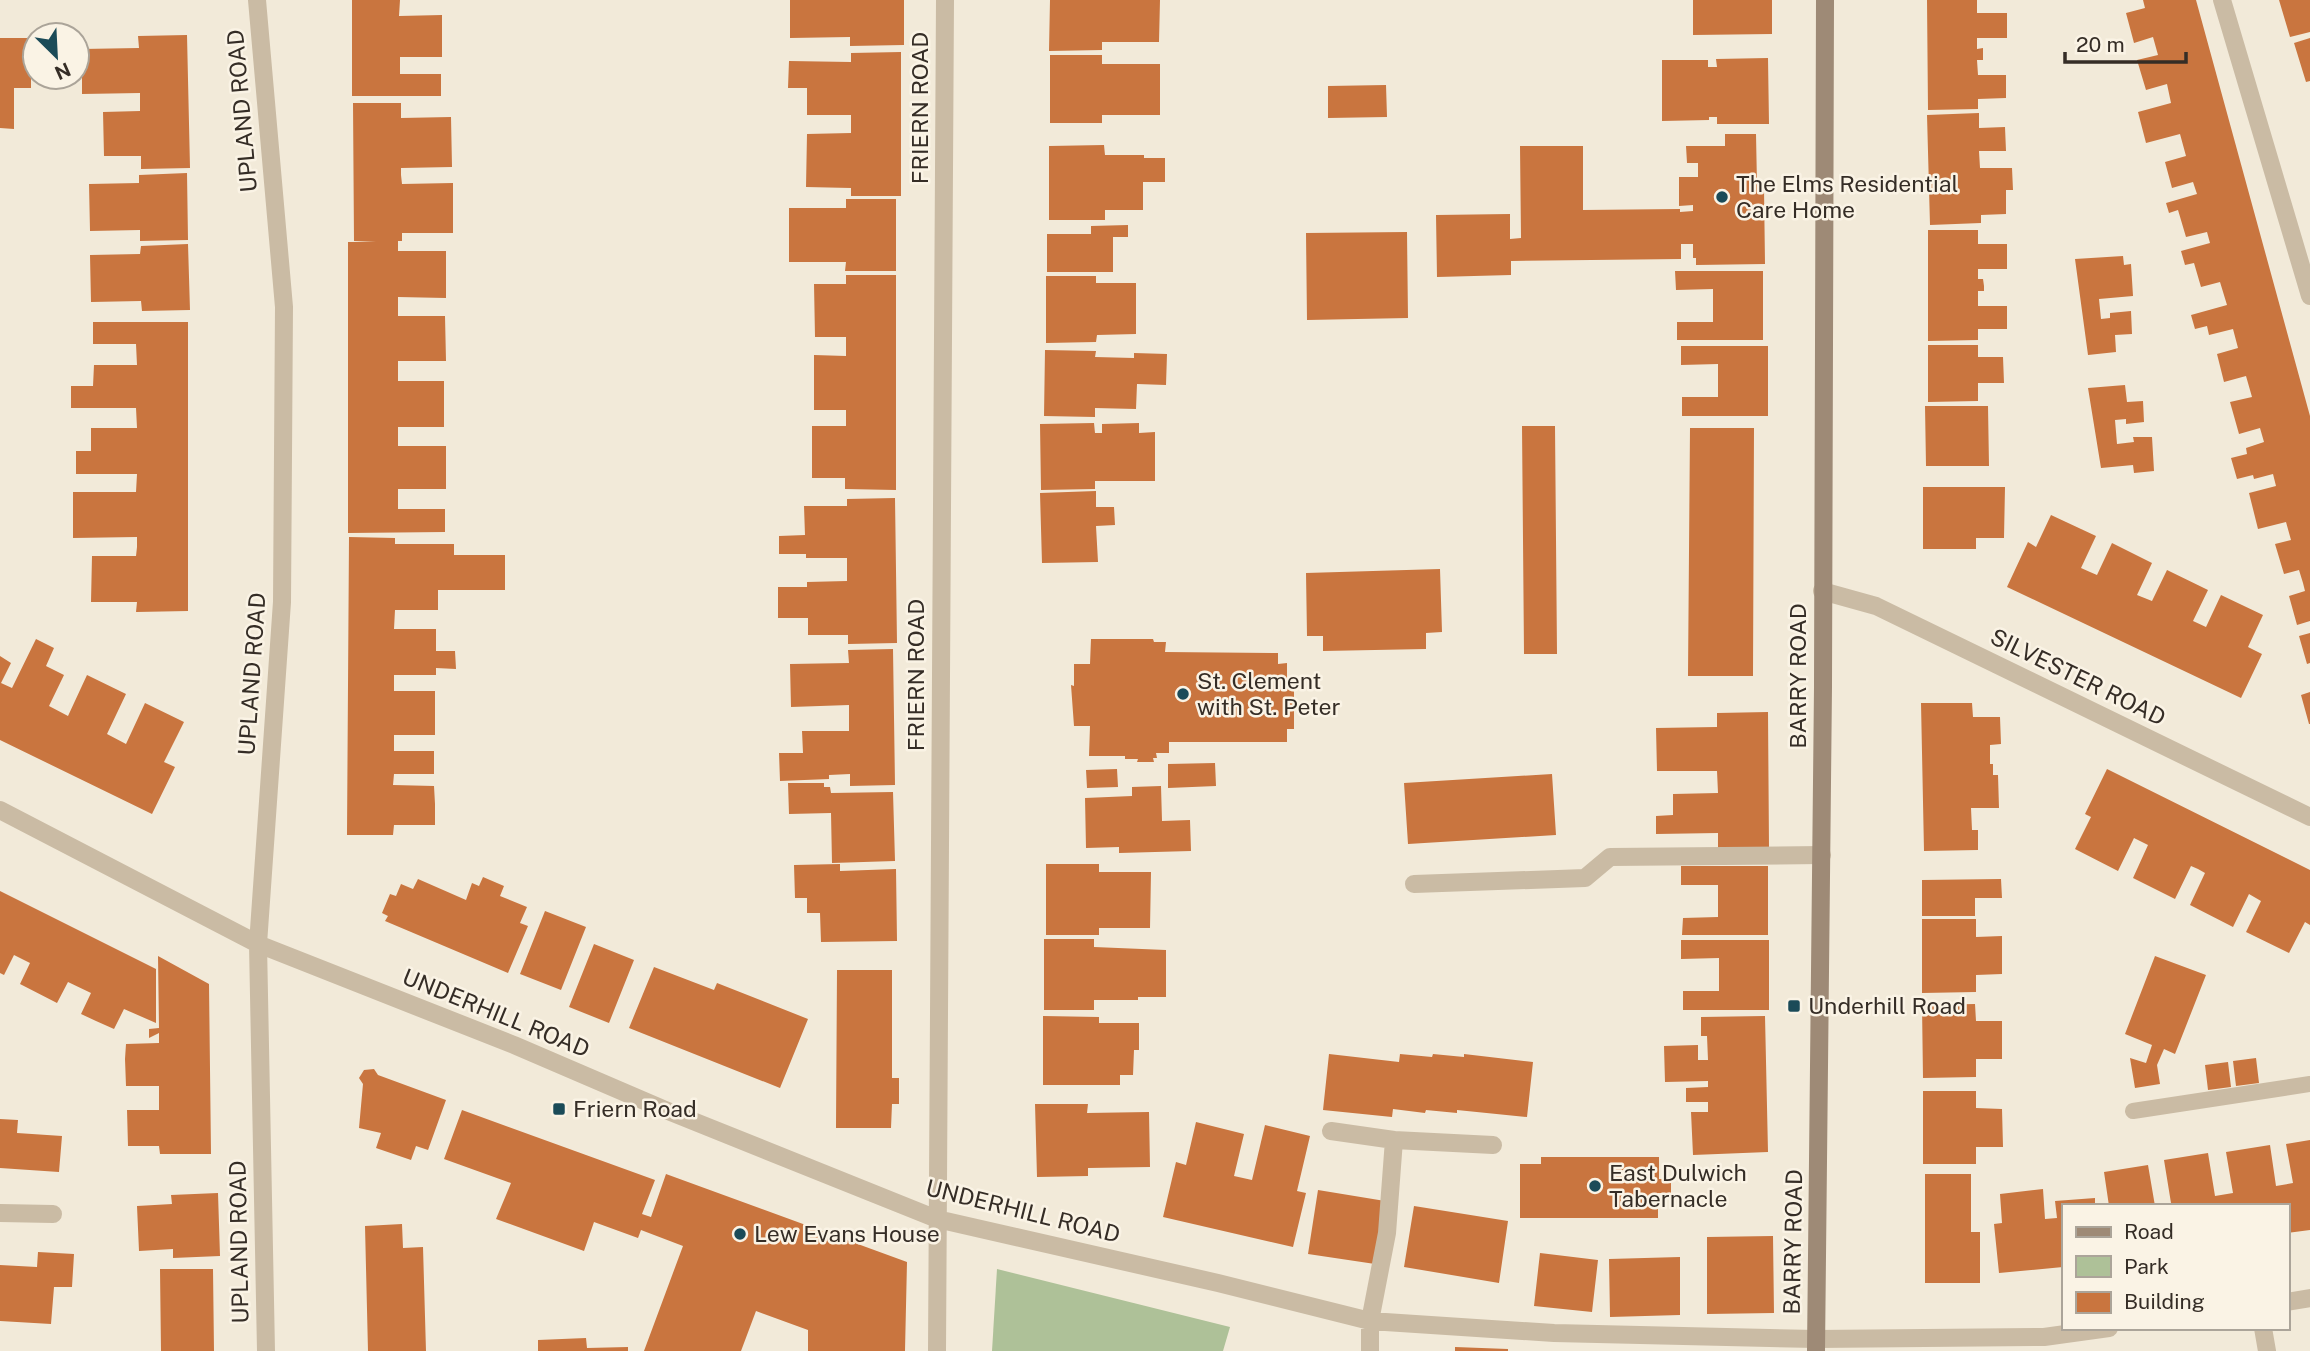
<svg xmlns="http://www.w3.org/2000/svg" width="2310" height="1351" font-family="'Public Sans',sans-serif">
<rect width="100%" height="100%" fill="#f2ead9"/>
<path fill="#aec198" d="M997,1269L1230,1327L1223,1351H992Z"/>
<path fill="#c9753f" d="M352,0H400L399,16L442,15V57H400V74H441V96H352Z
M790,0H904V45L850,46V37L790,38Z
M1050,0H1160L1159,42H1102V50L1049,51Z
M1693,0H1772V34L1693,35Z
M1927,0H1977V13H2007V38H1977V49L1983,48V60H1977L1978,75H2006V98L1978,99V109L1928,110Z
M2143,0H2196L2310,416V621L2297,625L2289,596L2305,591L2303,583L2299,570L2284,574L2275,544L2291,540L2286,522L2258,529L2249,493L2276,486L2273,474L2254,479L2253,475L2237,479L2231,458L2247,454L2246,448L2264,442L2260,428L2239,434L2230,402L2252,397L2246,376L2224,382L2217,354L2238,348L2233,329L2209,335L2207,326L2195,329L2191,315L2227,305L2220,282L2201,287L2194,263L2185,265L2181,251L2210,243L2207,232L2186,237L2178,210L2169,213L2166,203L2197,194L2193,182L2172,188L2165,162L2186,156L2180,134L2146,143L2138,112L2171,103L2167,84L2146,90L2137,60L2158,55L2153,37L2134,43L2126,13L2145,8Z
M2279,0H2310V32L2290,37Z
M187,35L190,168L141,169V156H104L103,112L140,111V93L82,94V49L139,48L138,36Z
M0,38H31V88H14V129L0,128Z
M2310,38V81L2306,82L2294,43Z
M901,52V196H851V188L806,187L807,134L851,133V115H807V88H788L789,61L851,62V53Z
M1050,55H1102V64H1160V115H1102V123H1050Z
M1768,58L1769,124H1717V117H1709V120L1662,121V60H1708V67H1717L1716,59Z
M1386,85L1387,117L1328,118V86Z
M353,103H401V118L451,117L452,167L401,168V175L402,184L453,183V233H402V241H398V251H446V298L398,297V316H445L446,361H398V381H444V427H398V446H446V489H398V509H445V532L348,533V242H376L354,241Z
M1979,113V128L2005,127L2006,151H1979L1980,168H2012L2013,190H2006V214L1981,215V223L1930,225L1927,115Z
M1725,134H1756L1757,185H1762V188H1764L1765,264L1696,265V258H1693V244H1681V259L1511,261V275L1437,277L1436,215L1510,214V239L1521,238L1520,146H1583V210L1680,209V212L1693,211V205L1679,206V177H1698V163H1687L1686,146H1725Z
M1104,145L1105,155H1144V158H1165V182H1143V210H1105V220H1049V146Z
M187,173L188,240L140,241V230L90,231L89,184L139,183V175Z
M846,199H896V271H845L846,262H789V208H846Z
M1128,225V237H1113V272H1047V234H1091V226Z
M1928,230H1978V244H2007V269H1978V279H1983L1984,286V291H1978V306H2007V329H1978V340L1928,341Z
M1407,232L1408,318L1307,320L1306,233Z
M188,244L190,310L142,311L141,301L91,302L90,255L140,254L141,246Z
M2123,256L2124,265L2131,264L2133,296L2099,299L2101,319L2110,318V313L2131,311L2132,334L2115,335L2116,352L2088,355L2075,259Z
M1675,271H1763V340H1677V322H1713V289L1676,290Z
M846,275H896V490L845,489V478H812V426H846V410H814V355L846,356V337H815L814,284H846Z
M1046,276H1096V283H1136V334L1097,335L1096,342L1046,343Z
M93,322H188V611L136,612L137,602H91L92,556H136L137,547V537L73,538V492H136L137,474H76V451H91V428H137L136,408H71V386H93L94,365H137L136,344H93Z
M1928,345H1978V357H2003L2004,383H1978V401L1928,402Z
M1681,346H1768V416H1682V397H1718V364L1681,365Z
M1045,350L1096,351L1095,357L1134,358V353L1167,354L1166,385L1137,384L1136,409L1095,408V417L1044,416Z
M2125,385L2127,402L2143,401L2144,422L2126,424V419L2115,420L2117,444L2134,442L2133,437H2152L2154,471L2134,473L2133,465L2101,468L2088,388Z
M1925,406H1988L1989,466H1926Z
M1094,423L1095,433H1102V424L1139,423V433L1155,432V481H1095V489L1041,490L1040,424Z
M1522,426H1555L1557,654H1524Z
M1690,428H1754L1753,676H1688Z
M1923,487H2005L2004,538H1976V549H1923Z
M1096,491V507H1114L1115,525L1096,526L1098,562L1042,563L1040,493Z
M895,498L897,643L848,644V635H808V618H778V587H807V582L847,581V558H806V554H779V536L805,535L804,506H847V499Z
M2051,515L2096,536L2081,568L2090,572L2097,575L2112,543L2152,563L2137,595L2152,601L2167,570L2208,590L2193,621L2206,627L2221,595L2263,615L2248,647L2262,654L2241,698L2007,587L2028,542L2036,547Z
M349,537L395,538V544H454V555H505V590H438V610H395L394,629H436V651H455L456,669L436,668V675H394V691H435V735H394V751H434V774H394L393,785L434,786L435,804V825H394L393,835H347Z
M1440,569L1442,632L1426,633V649L1323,651V636H1307L1306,573Z
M2310,633V663L2307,664L2299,636Z
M36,639L54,648L46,666L64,675L49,706L68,716L87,675L126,694L107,734L126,744L145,703L184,722L164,762L175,767L152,814L0,740V656L11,663L1,683L12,688Z
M1091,639H1153L1154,642H1166L1165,652L1278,653V664L1287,663V685H1294V729H1287V742H1169V753H1156L1157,758H1153L1154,762H1137L1138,759H1125V756H1089L1090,726H1074L1071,685L1074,686V664H1090Z
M893,649L895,785L850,786V774L829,775V779L780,781L779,753H803L802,731H849V705L791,707L790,664L849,663L848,650Z
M2310,692V724H2309L2301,695Z
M1921,703H1972L1973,717H2000L2001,744L1990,745V764H1993V775H1998L1999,808H1971L1972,830H1978V850L1924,851Z
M1768,712L1769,848L1718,849V833L1656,834V816L1673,815V794L1718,793L1717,771H1657L1656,728L1717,727V713Z
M1215,763L1216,786L1168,788V764Z
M1117,769L1118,787L1087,788L1086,770Z
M2107,769L2310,870V925L2305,922L2289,953L2246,932L2261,901L2249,894L2233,927L2190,905L2205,873L2198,869L2191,866L2175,899L2133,878L2148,845L2134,838L2118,871L2075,849L2091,817L2085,814Z
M1552,774L1556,835L1408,844L1404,783Z
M788,783H824V787H830L831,793L893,792L895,861L832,863L831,813L789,814Z
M1161,786L1162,821L1190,820L1191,851L1119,853V847L1086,848L1085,798L1132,796V787Z
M840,864V871L896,869L897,941L821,942L820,913H807V898H795L794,865Z
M1046,864H1099V872H1151L1150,928H1099V935H1046Z
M1681,866H1768V935H1682L1683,918L1718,917V885H1681Z
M483,877L504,886L500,896L527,907L520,923L528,926L508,973L385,921L388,916L382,913L390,894L396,896L401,884L413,889L418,879L466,900L472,883L479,886Z
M2001,879L2002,898H1975V916H1922V880Z
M0,891L156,969V1023L124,1009L114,1029L96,1021L81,1014L91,993L68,982L57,1003L20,984L30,963L14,955L4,975L0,973Z
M545,911L586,927L561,990L520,974Z
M1922,919H1976V937L2002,936V974L1976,975V992L1922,993Z
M1044,939H1094V947L1166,950V997H1138V1000H1094V1010H1044Z
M1681,940H1769V1010H1683V991H1719V958L1681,959Z
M594,944L634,960L609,1023L569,1007Z
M158,956L209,984L211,1154H160L159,1146H128L127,1110H159V1086H126L125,1059L126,1044L159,1043V1033L149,1038V1029L159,1028Z
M2155,956L2206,975L2175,1054L2164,1049L2157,1065L2160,1084L2135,1088L2130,1058L2146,1063L2152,1045L2125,1034Z
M654,967L714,990L717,983L808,1019L780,1088L629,1028Z
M837,970H892V1078H899V1104H892L891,1128H836Z
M1975,1004L1976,1021H2002V1059H1976V1077L1923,1078L1922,1005Z
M1043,1016L1099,1017V1023H1139V1050H1134L1133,1075H1120V1085H1043Z
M1765,1016L1768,1152L1693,1155L1691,1112H1708V1102H1686V1088L1708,1087V1081L1665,1082L1664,1046L1698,1045V1060H1708L1707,1036H1701V1017Z
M1329,1054L1399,1062L1400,1054L1432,1057L1433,1054L1464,1057V1054L1533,1062L1527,1117L1457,1110V1113L1426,1110L1425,1113L1393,1109L1392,1117L1323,1110Z
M2256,1058L2259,1083L2236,1086L2233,1061Z
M2228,1062L2231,1087L2208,1090L2205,1065Z
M374,1069L378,1075L446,1100L428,1150L416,1146L411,1160L376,1148L381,1133L359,1128L363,1084L359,1078L364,1070Z
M1923,1091H1976V1108L2002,1109L2003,1147H1976V1164H1923Z
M1035,1104H1088L1087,1113L1149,1112L1150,1167L1088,1168V1176L1037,1177Z
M462,1110L655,1180L642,1214L651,1217L666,1174L907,1262L905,1351H808V1330L756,1311L741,1351H644L683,1246L641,1230L638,1238L594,1222L584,1251L496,1219L511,1183L444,1159Z
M0,1119L18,1120L17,1133L62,1136L59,1172L0,1168Z
M1196,1122L1244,1134L1234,1176L1252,1180L1265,1125L1310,1136L1297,1191L1306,1193L1293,1247L1163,1217L1176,1162L1186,1165Z
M2310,1140V1230L2287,1233V1206H2162L2171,1203L2164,1160L2208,1153L2215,1196L2233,1193L2226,1152L2270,1145L2276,1186L2293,1183L2286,1144Z
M1541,1157H1659V1179H1671V1193H1658V1218H1520V1164H1541Z
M2148,1165L2155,1206H2109L2104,1172Z
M1925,1174H1971V1232H1980V1283H1925Z
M2043,1189L2045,1219L2057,1218L2055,1201L2095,1198V1206H2063V1267L1999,1273L1994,1224L2002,1223L2000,1194Z
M1318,1190L1385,1201L1375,1264L1308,1254Z
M218,1193L220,1256L173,1258V1249L139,1251L137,1206L172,1204L171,1195Z
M1414,1206L1508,1221L1499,1283L1404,1267Z
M402,1224L403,1248L423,1247L426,1351H368L365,1226Z
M1773,1236L1774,1313L1707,1314V1237Z
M38,1252L74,1254L72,1287H54L51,1324L0,1321V1265L37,1267Z
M1540,1253L1598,1260L1592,1312L1534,1306Z
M1680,1257V1315L1610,1317L1609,1259Z
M160,1269H213L214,1351H161Z
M586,1338L587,1348L628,1347V1351H538V1340Z
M1455,1347L1508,1349V1351H1455Z"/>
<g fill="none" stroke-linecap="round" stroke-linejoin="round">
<path stroke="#cabba4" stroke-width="16" d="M2133,1111L2310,1084"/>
<path stroke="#cabba4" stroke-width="18" d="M257,0L284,307L282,602L258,944L266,1351
M2222,0L2310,296
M1822,591L1876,606L2310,817
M0,810L258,944L514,1045L663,1109L937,1219L1218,1283L1370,1321L1554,1333L1816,1339L2044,1337L2109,1328
M1414,884L1585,878L1610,857L1822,855
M1331,1131L1394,1140
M0,1213L53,1214
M2287,1302L2310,1298
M2263,1328L2267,1351
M937,1351L945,0
M1370,1351V1321L1387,1233L1394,1140L1493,1145"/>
<path stroke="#9e8a76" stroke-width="18" d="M1816,1351L1823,687L1825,0"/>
</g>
<g fill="#1b4b58" stroke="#faf3e5" stroke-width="2.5">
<circle cx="1722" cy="197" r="7"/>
<circle cx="1183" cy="694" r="7"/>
<rect x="1787" y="999" width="14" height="14" rx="3.5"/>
<rect x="552" y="1102" width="14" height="14" rx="3.5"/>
<circle cx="1595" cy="1186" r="7"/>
<circle cx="740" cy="1234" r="7"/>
</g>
<g text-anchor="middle" stroke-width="5" stroke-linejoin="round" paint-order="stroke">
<g font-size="23" fill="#352d26" stroke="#faf3e5">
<text transform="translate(920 108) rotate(-90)" y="8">FRIERN ROAD</text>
<text transform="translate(242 111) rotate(-95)" y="8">UPLAND ROAD</text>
<text transform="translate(252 674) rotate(-86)" y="8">UPLAND ROAD</text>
<text transform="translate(916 675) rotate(-90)" y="8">FRIERN ROAD</text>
<text transform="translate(1798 676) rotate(-90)" y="8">BARRY ROAD</text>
<text transform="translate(2078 677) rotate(26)" y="8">SILVESTER ROAD</text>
<text transform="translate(496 1013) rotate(22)" y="8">UNDERHILL ROAD</text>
<text transform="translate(1023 1211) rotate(14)" y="8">UNDERHILL ROAD</text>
<text transform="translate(239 1242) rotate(-91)" y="8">UPLAND ROAD</text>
<text transform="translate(1793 1242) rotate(-89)" y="8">BARRY ROAD</text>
</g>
<g font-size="23" fill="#352d26" stroke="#faf3e5" text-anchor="start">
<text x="1736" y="192">The Elms Residential<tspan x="1736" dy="26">Care Home</tspan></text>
<text x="1197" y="689">St. Clement<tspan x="1197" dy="26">with St. Peter</tspan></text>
<text x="1808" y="1014">Underhill Road</text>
<text x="573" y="1117">Friern Road</text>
<text x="1609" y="1181">East Dulwich<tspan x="1609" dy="26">Tabernacle</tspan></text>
<text x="754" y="1242">Lew Evans House</text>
</g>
</g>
<rect x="2062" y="1204" width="228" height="126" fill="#faf3e5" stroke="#aba499" stroke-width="2"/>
<rect x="2076" y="1227" width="35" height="10" fill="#9e8a76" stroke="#aba499" stroke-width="2"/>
<text x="2124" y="1239" font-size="21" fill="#352d26">Road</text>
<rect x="2076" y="1256" width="35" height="21" fill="#aec198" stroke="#aba499" stroke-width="2"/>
<text x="2124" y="1274" font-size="21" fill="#352d26">Park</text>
<rect x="2076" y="1292" width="35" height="21" fill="#c9753f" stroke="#aba499" stroke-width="2"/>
<text x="2124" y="1309" font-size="21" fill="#352d26">Building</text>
<g transform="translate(56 56) rotate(156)"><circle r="33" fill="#faf3e5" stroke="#aba499" stroke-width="2"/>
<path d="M0-5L12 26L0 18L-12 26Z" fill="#1b4b58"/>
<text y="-10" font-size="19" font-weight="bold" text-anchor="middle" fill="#352d26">N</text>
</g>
<path d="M2065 52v10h121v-10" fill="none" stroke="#352d26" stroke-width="3.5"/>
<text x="2076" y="52" font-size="21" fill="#352d26" stroke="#faf3e5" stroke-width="5" paint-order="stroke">20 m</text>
</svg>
